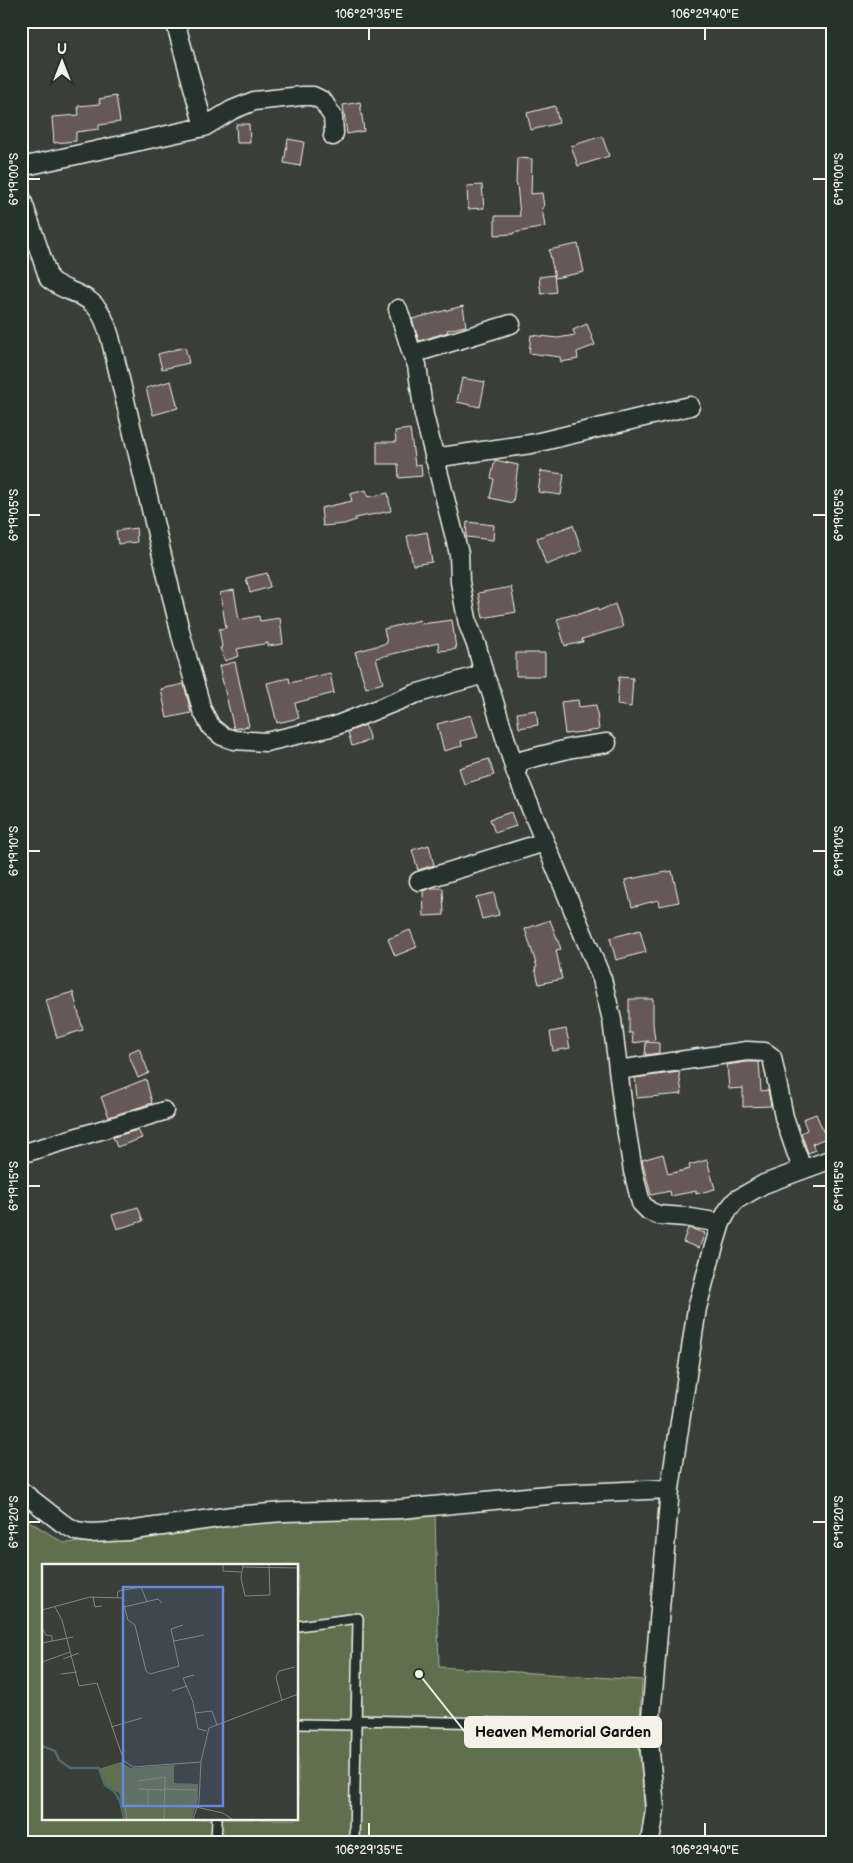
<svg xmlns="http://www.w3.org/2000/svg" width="853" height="1863" font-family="'Balsamiq Sans',sans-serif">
<rect width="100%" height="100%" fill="#393e39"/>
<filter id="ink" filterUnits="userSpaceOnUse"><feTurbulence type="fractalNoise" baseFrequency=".02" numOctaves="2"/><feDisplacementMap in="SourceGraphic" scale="10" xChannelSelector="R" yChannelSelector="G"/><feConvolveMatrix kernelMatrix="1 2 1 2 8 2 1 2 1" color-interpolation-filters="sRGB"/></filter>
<g filter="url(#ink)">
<path fill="#606f50" stroke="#aab09c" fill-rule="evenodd" d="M301,1513L365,1520L435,1515L439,1667L642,1680L639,1743L645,1817L640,1842H21V1516L64,1543L83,1542ZM44,1566H298V1819H44Z"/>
<path fill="#655954" stroke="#f4f1e8" d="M116,96L120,122L99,125V129L76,132V141L54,143L52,117L79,115L78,106L100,104L99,99Z
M360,102L364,131L347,134L343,105Z
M555,106L559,123L531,130L527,113Z
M236,124H249L250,143H237Z
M602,136L609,156L578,166L571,146Z
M288,139L304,142L300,166L284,163Z
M517,158L532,159L531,194L542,193L544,207L542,208L545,227L513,233V234L495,235V216H520L517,184H516Z
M482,185L484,208L468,209L467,186Z
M578,244L584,272L555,278L549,250Z
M554,275L556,292L541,294L539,277Z
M463,306L466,326L447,330L448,332L419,341L412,319Z
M587,324L595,345L577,352L578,359L561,362L560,357L529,353L531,335L558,338L575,335L573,330Z
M185,347L189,363L162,369L158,354Z
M462,378L485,382L480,407L457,402Z
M171,381L178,408L153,415L146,388Z
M410,429L415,465L421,464L422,476L399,478L398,464H377V442H396L395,431Z
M495,460L518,465L513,503L490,498L494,479L491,478Z
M541,471L564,474L561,495L538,492Z
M366,490L368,497L388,493L391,511L355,518L356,520L344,524L323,526L321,508L352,501L350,494Z
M467,522L494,525L493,540L466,537Z
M573,525L582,551L546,565L537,538Z
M136,528L137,542L118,544L116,531Z
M427,532L432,562L413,565L407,536Z
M267,573L270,587L250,593L246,578Z
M511,587L516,612L483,618L478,593Z
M234,590L239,620L259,616L260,621L280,618L283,644L268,646V643L237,649L239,656L225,661L220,648L222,647L219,629L226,628L220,593Z
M615,604L623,627L582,639L583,642L565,646L557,619L575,614L576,615L597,608L598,611Z
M420,620L421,624L452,620L456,649L439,651L438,643L376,658L383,683L366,688L355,652L387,643L384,629Z
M516,653H545V676H516Z
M235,662L249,726L234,729L219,666Z
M330,673L334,693L295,703L299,718L277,723L267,683L289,678L290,683Z
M619,677L633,678L631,707L617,705Z
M184,684L191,713L167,718L161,689Z
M578,700L579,707L596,705L599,730L565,734L561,702Z
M536,710L538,725L519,728L517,713Z
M471,715L478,737L461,741L462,746L444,751L437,724Z
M365,725L370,740L352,746L348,732Z
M489,759L494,775L464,784L459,768Z
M511,812L516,826L495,833L490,819Z
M429,845L434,865L418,870L412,850Z
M672,871L679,902L659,906L658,900L632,907L625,880Z
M431,888H443L444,915L424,916L423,891Z
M494,893L499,915L482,919L476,897Z
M550,920L561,949L556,950L562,979L539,984L535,968L537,967L525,929Z
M410,930L417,947L395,956L388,939Z
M640,930L646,952L616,960L610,938Z
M73,992L83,1030L57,1038L46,1000Z
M629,999H653V1024L655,1040L633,1043L632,1033H629Z
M566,1029L570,1048L553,1051L550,1032Z
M646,1042L659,1043V1053L645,1055Z
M139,1048L149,1073L138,1078L128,1053Z
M747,1062H759L761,1091L768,1090L771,1106L743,1107V1088L729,1089L727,1065Z
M679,1072L682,1094L637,1098L635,1078Z
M146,1079L152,1103L109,1117L101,1097Z
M816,1114L826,1138L812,1144L815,1150L808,1153L801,1133L807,1130L803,1119Z
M138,1130L142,1138L117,1147L113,1137Z
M663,1154L668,1174L690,1169L689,1165L707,1160L715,1189L696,1194V1191L671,1196L670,1191L651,1195L642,1160Z
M138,1207L143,1221L117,1229L112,1215Z
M688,1228L705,1233L699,1248L683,1242Z"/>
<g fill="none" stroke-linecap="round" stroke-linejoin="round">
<g stroke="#f4f1e8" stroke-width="12">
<path id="lane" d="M298,1626L358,1618L354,1842
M355,1720L631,1726
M298,1724L355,1725
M216,1842L217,1819"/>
</g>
<g stroke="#f4f1e8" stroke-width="21">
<path id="street" d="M175,21L204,127
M21,167L204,127L232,110L254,101L302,96H313L323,101L333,117L334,133L333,136
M21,197L49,279C61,290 79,292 91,302C102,311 106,324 110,337L181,635L202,710L211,727L222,736L234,740L266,742L335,726L415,694L484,674L477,647L468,624L460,582L459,554L424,415L417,365L412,354L511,324
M398,309L412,354
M434,458L531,444L690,406
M484,674L491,692L516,773
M607,743L572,748L524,760L519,764L516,773L602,979L612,1020L623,1109L633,1171L641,1203L649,1211L658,1215L685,1217L721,1223
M419,881L545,842
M618,1070L747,1051L765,1052L772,1057L784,1117L802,1169
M21,1154L164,1111
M21,1491L62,1523L76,1531L90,1533L128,1531L232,1516L284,1512L401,1509L558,1494L670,1489
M650,1842L655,1809L649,1741L670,1489L697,1308L711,1256L721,1223L728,1210L736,1200L764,1184L832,1159"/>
</g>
<use href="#lane" stroke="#26332d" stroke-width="9"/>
<use href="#street" stroke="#26332d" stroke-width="18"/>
</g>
</g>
<path fill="none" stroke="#f4f1e8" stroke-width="2" d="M369,28V40M705,28V40M28,179H40M813,179H826M28,515H40M813,515H826M28,851H40M813,851H826M28,1186H40M813,1186H826M28,1522H40M813,1522H826M369,1823V1836M705,1823V1836"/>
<g transform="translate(42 1564)">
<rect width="256" height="256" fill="#393e39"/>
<path d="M79,198L88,204L132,201V219L156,220V236L150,255H83L77,229L62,221L56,205Z" fill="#606f50"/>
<path fill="none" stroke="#496d6f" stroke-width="2.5" d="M0,182L13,187L17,196L28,204H57L63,221L72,227L78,237L82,255"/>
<path fill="none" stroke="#84867f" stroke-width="1" d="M181,1V7L199,8M201,1L199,14L203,32L228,31M227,1L228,31M201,3L256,4M51,33L53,43L60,42M75,34L76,27L99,23L105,38M13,43L20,56L37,122L55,119L82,197L91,203L159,198M82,43L116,35L120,39M0,46L48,33L80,34L86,56L93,61L104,107L108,110L137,102L129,65L141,61M0,64L4,71L10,72V77M132,77L162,71M0,79L31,73M21,95L37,89M0,98L28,88M19,110L35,108M152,111L141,114L151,138L156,165L165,167M130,127L145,122M240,137L234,113L237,107L253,103M153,149L170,147L175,161M69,163L100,154M97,217L123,213L122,255M96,225L122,226M122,225L155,226M106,242V225M85,255L83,241L154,243L181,249L190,255M151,255L157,238L159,197L167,164L256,130"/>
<path fill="#6887de" fill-opacity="0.15" stroke="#6887de" stroke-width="2.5" d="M81,23H181V242H81Z"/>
<rect width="256" height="256" fill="none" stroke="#f4f1e8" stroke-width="2.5"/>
</g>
<path fill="none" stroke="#f4f1e8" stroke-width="2" d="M419 1674L465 1732"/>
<circle fill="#f4f1e8" stroke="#26332d" stroke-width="2" cx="419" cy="1674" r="5"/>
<rect fill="#f4f1e8" stroke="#f4f1e8" stroke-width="2" x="465" y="1717" width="196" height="30" rx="5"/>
<g font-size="15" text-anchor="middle" font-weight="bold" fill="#111">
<text x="563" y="1737">Heaven Memorial Garden</text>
</g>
<rect width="853" height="1863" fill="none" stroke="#26332d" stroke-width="55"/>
<g transform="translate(62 62)" stroke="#26332d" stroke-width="4" paint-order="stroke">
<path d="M0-4L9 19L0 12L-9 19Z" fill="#f4f1e8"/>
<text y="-8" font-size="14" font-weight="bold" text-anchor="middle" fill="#f4f1e8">U</text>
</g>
<rect x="28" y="28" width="798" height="1808" fill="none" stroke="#f4f1e8" stroke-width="2"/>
<g font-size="12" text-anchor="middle" fill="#f4f1e8">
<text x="369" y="18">106°29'35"E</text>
<text x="705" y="18">106°29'40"E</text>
<text transform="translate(14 179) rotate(-90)" y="4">6°19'00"S</text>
<text transform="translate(839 179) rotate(-90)" y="4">6°19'00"S</text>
<text transform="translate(14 515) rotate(-90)" y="4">6°19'05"S</text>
<text transform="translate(839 515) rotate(-90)" y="4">6°19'05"S</text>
<text transform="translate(14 851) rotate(-90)" y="4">6°19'10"S</text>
<text transform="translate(839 851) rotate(-90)" y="4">6°19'10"S</text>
<text transform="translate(14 1186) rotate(-90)" y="4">6°19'15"S</text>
<text transform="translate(839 1186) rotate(-90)" y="4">6°19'15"S</text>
<text transform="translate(14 1522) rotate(-90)" y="4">6°19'20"S</text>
<text transform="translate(839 1522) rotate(-90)" y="4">6°19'20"S</text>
<text x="369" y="1854">106°29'35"E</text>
<text x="705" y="1854">106°29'40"E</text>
</g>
</svg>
